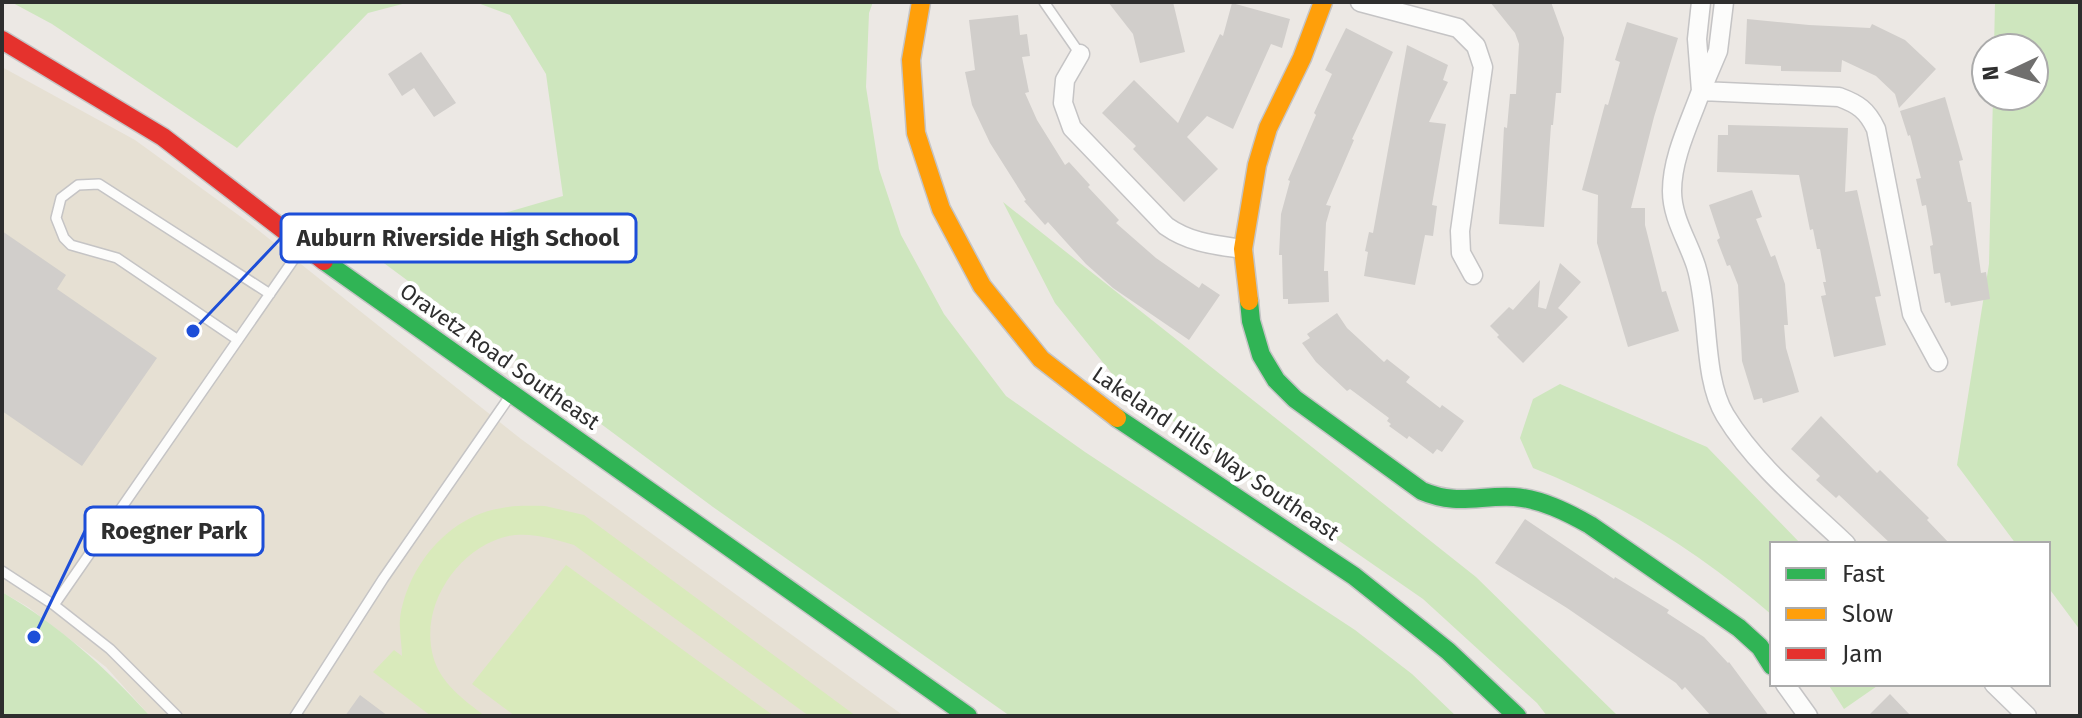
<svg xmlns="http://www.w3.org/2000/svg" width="2082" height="718" font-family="'Fira Sans',sans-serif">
<rect width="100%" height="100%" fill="#ece8e4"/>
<path fill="#e6e0d3" d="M2,67L135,140L248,222L521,439L904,716H150L106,667L28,607L2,592Z"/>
<path fill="#cee6be" d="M11,2H410L368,13L237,148L52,24Z
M475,2H873L869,13L866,87L879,169L901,235L944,314L1006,396L1085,452L1355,630L1412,674L1456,716H1010L713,507L369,252L563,196L546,74L510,15Z
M1995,2H2080V630L2048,587V544H2016L1957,465L1989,264L1993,96H2034V48H1994Z
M1003,202L1476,577L1618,716H1547L1537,703L1423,599L1234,468L1113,375L1055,303Z
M1560,384L1707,447L1801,544H1772V615C1702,554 1619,502 1533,468L1520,438L1533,399Z
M2,592C60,626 105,667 150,716H2Z
M1828,684H1880L1844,709Z"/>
<path fill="#d9eabb" d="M545,506L584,515L856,716H809L574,545C552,538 524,530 501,538C455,553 420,607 433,656C440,683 464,700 485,716H431L373,672L394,650L402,656C402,645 399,631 400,619C407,567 448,516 502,508C516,505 531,506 545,506Z
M566,565L774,716H515L472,684Z"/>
<path fill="#d1cecb" d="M1108,2H1173L1185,52L1140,63L1133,34Z
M1490,2H1551L1564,38L1561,93H1556L1553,125H1551L1544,227L1499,224L1504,127L1507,128L1510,94H1516L1519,44L1515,33Z
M1232,3L1290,19L1282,48L1271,44L1233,129L1207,116L1187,137L1218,169L1184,202L1133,149L1136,146L1102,113L1134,80L1178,123L1220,34L1223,36Z
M1018,15L1020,35L1027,34L1030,56L1022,57L1029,92L1025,93L1037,120L1065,165L1069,162L1090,185L1088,187L1119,220L1116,223L1156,258L1199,288L1202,283L1220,295L1189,340L1113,288L1086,264L1048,222L1045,225L1024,201L1026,200L990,143L972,105L965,72L975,70L969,20Z
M1747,19L1809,25L1870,28L1872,24L1905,40L1936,69L1899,108L1895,94L1876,76L1842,60L1841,72L1781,71V66L1745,64Z
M1627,22L1678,38L1654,117L1631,208H1645V225L1662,292L1666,291L1679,331L1628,347L1597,243L1598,195L1582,190L1605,104L1608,105L1620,62L1615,60Z
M1346,28L1393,52L1352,139L1354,140L1326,205L1331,206L1326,223L1324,271H1328L1329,302L1288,304V299H1283L1282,255H1279L1281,214L1290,181L1288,180L1316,115L1314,113L1332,74L1325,70Z
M1407,45L1448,65L1443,80L1448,82L1429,122L1446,124L1432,205L1437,206L1433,236L1425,235L1415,285L1364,276L1368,252L1365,251L1369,232L1373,233Z
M421,52L456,103L434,117L414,88L402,96L388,74Z
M1945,97L1963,160L1959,161L1968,202H1971L1981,273L1986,272L1990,299L1951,306L1950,302L1945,303L1940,273L1934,274L1930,246L1933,245L1926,205L1922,206L1916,179L1921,178L1910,135L1908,136L1900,111Z
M1728,125L1848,128L1845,192L1857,190L1881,296L1875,297L1886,345L1834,357L1821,296L1826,295L1823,282H1826L1820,249H1817L1813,229L1810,230L1799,175L1717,172L1718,135H1728Z
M1752,190L1762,217L1756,219L1771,257L1775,255L1785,284L1788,325H1784L1786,348L1799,392L1763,403L1762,398L1754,400L1742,361L1738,285L1730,265L1727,266L1717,240L1720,238L1709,205Z
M2,231L66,275L57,289L157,358L82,466L2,411Z
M1560,263L1581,282L1558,308L1568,317L1523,363L1497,337L1499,335L1490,326L1509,307L1513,310L1540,280L1538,307L1546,309Z
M1337,313L1347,328L1384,362L1387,359L1410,377L1406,382L1440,408L1442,405L1464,421L1442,452L1437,449L1433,454L1409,436L1407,439L1389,426L1391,424L1387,421L1389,418L1350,389L1347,391L1316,362L1302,343L1310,338L1307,334Z
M1821,416L1877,473L1880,470L1929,518L1927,520L1950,544H1891L1839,495L1836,498L1816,480L1820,476L1791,449Z
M1525,519L1614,579L1615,577L1669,610L1667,613L1704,637L1728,663L1729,662L1769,716H1711L1685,687L1682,690L1676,683L1567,608L1495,563Z
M1890,694L1911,716H1868Z
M360,695L388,716H345Z"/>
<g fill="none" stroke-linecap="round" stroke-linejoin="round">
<g stroke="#c5c4c5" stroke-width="12">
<path id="lane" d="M1044,2L1080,54
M238,340L117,258L71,245L64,238L56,218L61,198L78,185L99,184L270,294
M2,571L54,605L110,649L177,716
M54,605L303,246
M295,716L383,579L510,396"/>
</g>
<g stroke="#c5c4c5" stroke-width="21">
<path id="street" d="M1360,2L1458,28L1476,46L1483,67L1460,231L1461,253L1473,275
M1701,2L1697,39L1701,91L1718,51L1724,2
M1080,54L1065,80L1063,103L1072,128L1166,226C1190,243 1215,245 1243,249
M1846,544C1804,504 1756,466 1725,415C1702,377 1710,311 1696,266C1688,241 1672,218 1672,191C1672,157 1690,122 1701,91L1839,97C1858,104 1867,110 1876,129L1912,314L1938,362
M1785,684L1808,716
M1994,684L2027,716"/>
</g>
<g stroke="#c5c4c5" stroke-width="21">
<path id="fast" d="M324,261L968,716
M1249,301L1251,321L1261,355L1276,380L1295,399L1422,491C1457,506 1479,495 1514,497C1541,499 1567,512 1590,525L1739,628L1760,647L1772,666
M1117,418L1354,576L1448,651L1517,716"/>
</g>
<g stroke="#c5c4c5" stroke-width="21">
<path id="slow" d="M921,2L911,60L916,133L941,209L982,286L1041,359L1117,418
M1249,301L1243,249L1257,165L1268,128L1302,58L1323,2"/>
</g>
<g stroke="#c5c4c5" stroke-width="21">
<path id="jam" d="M2,40L163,137L324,261"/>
</g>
<use href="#lane" stroke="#fcfcfb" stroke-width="9"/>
<use href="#street" stroke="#fcfcfb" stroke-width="18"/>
<use href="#fast" stroke="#30b455" stroke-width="18"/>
<use href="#slow" stroke="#ff9f0a" stroke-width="18"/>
<use href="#jam" stroke="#e5322d" stroke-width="18"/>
</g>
<g text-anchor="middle" stroke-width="8" stroke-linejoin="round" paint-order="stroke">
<g font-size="22" fill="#2e2e2e" stroke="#fff">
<text transform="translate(500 356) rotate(35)" y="8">Oravetz Road Southeast</text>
<text transform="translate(1216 453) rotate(34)" y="8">Lakeland Hills Way Southeast</text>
</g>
</g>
<path fill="none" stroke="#1d4ed8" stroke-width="3" d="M193 331L281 238M34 637L85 531"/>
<g fill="#1d4ed8" stroke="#fff" stroke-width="3">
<circle cx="193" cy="331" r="8"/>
<circle cx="34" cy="637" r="8"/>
</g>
<g fill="#fff" stroke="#1d4ed8" stroke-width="3">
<rect x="281" y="214" width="355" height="48" rx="8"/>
<rect x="85" y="507" width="178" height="48" rx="8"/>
</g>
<g font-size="24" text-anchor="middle" font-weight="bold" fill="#2e2e2e">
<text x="458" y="246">Auburn Riverside High School</text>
<text x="174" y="539">Roegner Park</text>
</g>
<rect width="2082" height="718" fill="none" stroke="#2e2e2e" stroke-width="8"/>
<rect x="1770" y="542" width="280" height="144" fill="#ffffff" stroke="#ababab" stroke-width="2"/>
<rect x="1786" y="568" width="40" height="12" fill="#30b455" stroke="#ababab" stroke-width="2"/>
<text x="1842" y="582" font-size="24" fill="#2e2e2e">Fast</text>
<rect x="1786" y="608" width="40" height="12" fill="#ff9f0a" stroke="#ababab" stroke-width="2"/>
<text x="1842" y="622" font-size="24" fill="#2e2e2e">Slow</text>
<rect x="1786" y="648" width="40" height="12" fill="#e5322d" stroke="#ababab" stroke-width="2"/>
<text x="1842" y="662" font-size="24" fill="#2e2e2e">Jam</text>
<g transform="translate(2010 72) rotate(266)"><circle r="38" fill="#ffffff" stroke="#ababab" stroke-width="2"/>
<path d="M0-6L14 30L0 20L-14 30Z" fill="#706f6e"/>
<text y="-12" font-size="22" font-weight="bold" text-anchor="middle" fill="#2e2e2e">N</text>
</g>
</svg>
